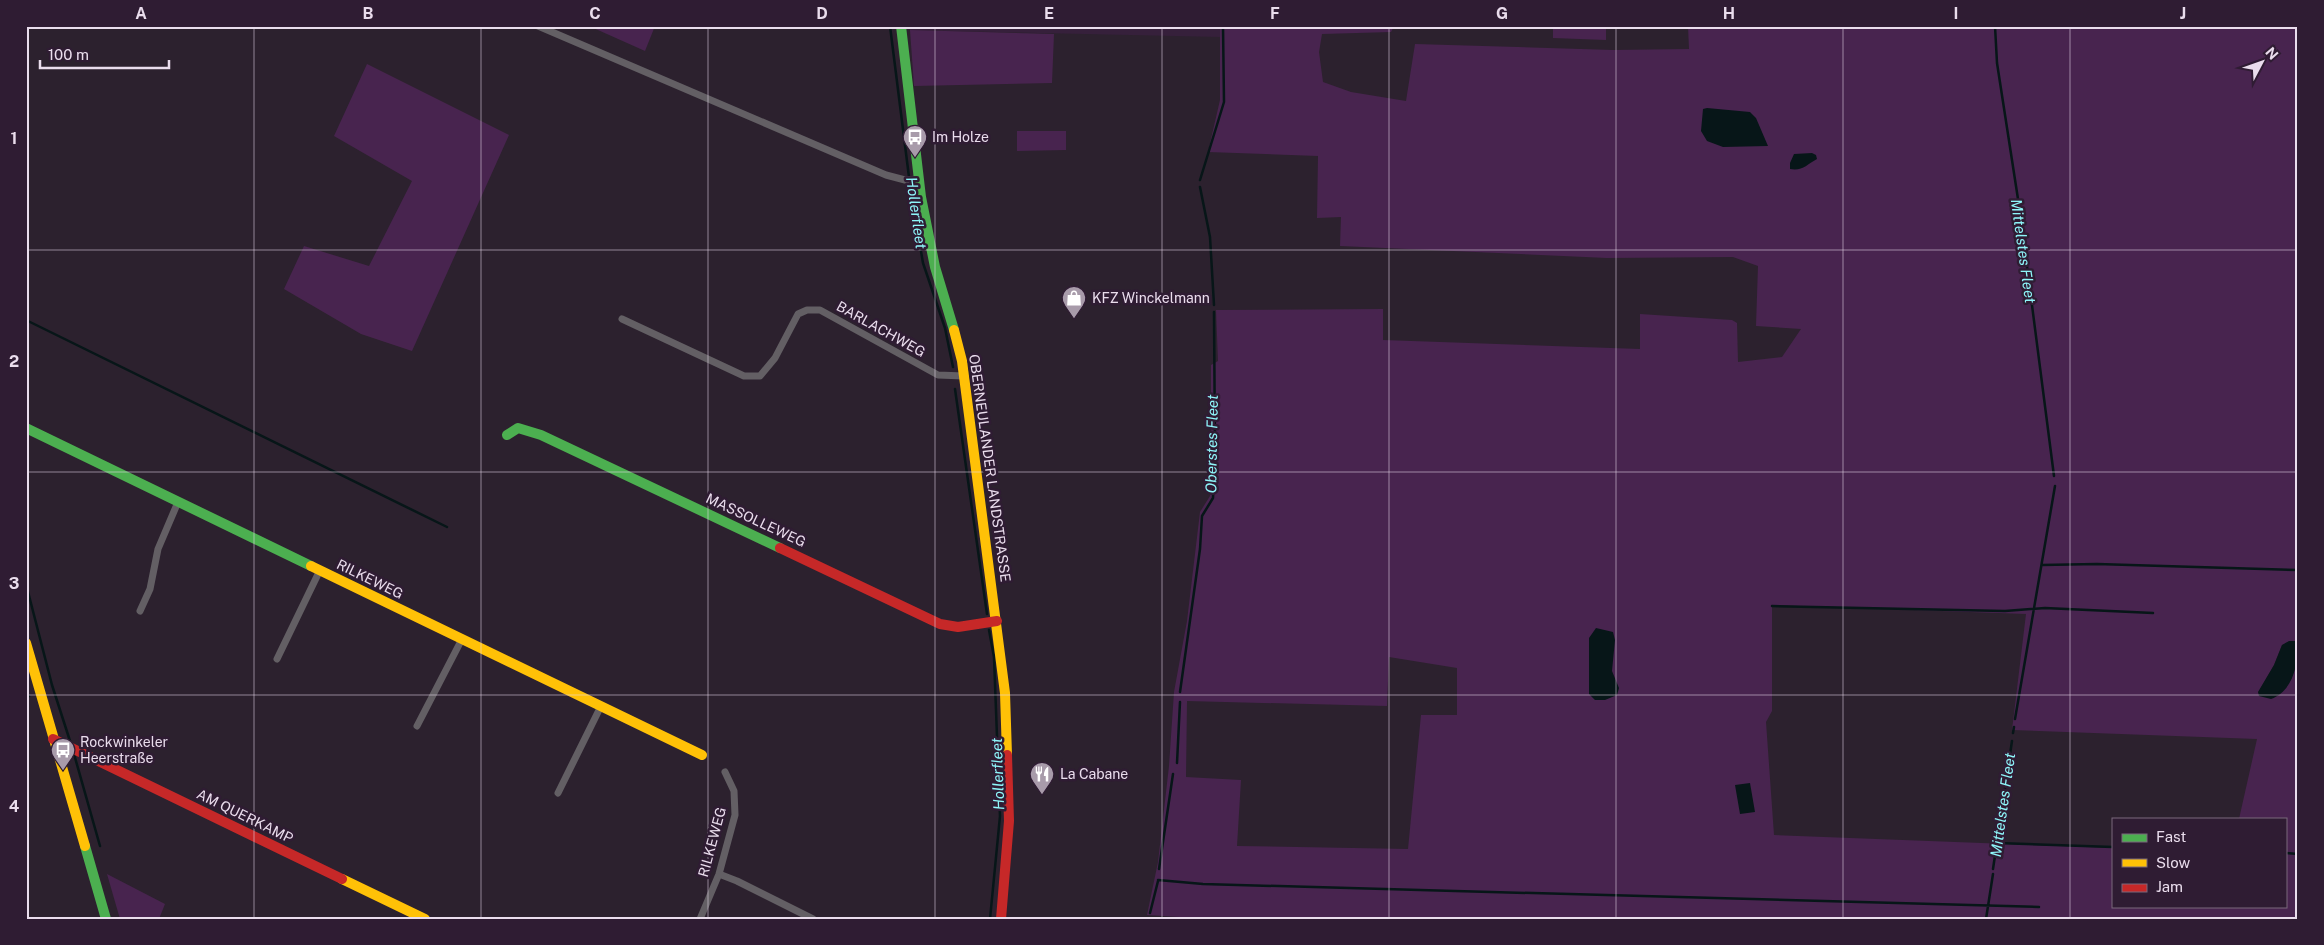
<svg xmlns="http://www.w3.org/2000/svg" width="2324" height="945" font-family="'Public Sans',sans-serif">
<rect width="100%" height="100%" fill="#2c212e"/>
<path fill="#36203b" d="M909,26H1220V37L910,30Z"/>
<path fill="#48244f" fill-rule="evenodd" d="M589,26H655L645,51Z
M1220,26H1394L1391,32L1322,34L1319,52L1323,82L1351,92L1406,101L1415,44L1613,50L1689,49L1688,26H2298V643L2295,641L2282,645L2274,665L2258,693L2291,679L2298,661V919H1179V917L1147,915L1158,862L1169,766L1174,692L1187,621L1200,512L1210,496L1213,458L1211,432V365L1218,361L1216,310L1383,309V340L1640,349V314L1732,320L1737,323L1738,362L1782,357L1801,329L1756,326L1758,266L1733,257L1607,258L1340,246L1341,217L1317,218L1318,156L1208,152L1220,100ZM1772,605L2026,614L2012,730L2257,739L2239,819H2285V906H2113V848L1774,835L1766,722L1772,711ZM1389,657L1457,668V715H1421L1408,849L1237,846L1241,780L1186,777L1187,701L1387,706Z
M1553,26H1606V40L1553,38Z
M910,30L1054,34L1052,83L914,86Z
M367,64L509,135L412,351L361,334L284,289L304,246L369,266L412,181L334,136Z
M1017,131H1066V150L1017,151Z
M107,874L165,904L159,919H120Z"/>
<path fill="#071618" d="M1707,108L1750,112L1756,118L1768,146L1723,147L1707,141L1701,131L1703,109Z
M1812,153L1816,155L1817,159C1806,165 1803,171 1790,169V163L1794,154Z
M1596,628L1613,632L1615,640L1612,671L1619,688L1617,695L1605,700H1595L1589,694V638Z
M2289,641H2295L2298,643C2298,665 2293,691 2271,699L2259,696L2258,692L2274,665L2282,645Z
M1750,783L1755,812L1740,814L1735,785Z"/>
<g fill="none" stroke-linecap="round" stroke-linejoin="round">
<path stroke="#071618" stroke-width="2.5" d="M890,26L911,193L923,263L945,328L953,367
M1995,26L1997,63L2020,212L2054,476
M1200,180L1224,102L1223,26
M1200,187L1210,237L1214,305
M26,320L447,527
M955,389L987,614
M2042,565L2097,564L2298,570
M26,584L52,685L70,741
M1772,606L2005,611L2045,608L2153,613
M989,630L994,657L1000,816L990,919
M1180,692L1200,549L1202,516L1213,498L1215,454L1214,312
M26,697L29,696
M2015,719L2055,486
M2013,733L2014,727
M74,754L100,846
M1177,763L1180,702
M1997,843L2113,847
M2285,853L2298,854
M1159,869L1173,774
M1993,869L2012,741
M1158,880L1203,884L2039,907
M1150,913L1158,881
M1986,919L1993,874"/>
<path stroke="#635f64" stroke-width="7" d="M538,26L886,175L905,180L918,179
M622,319L744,376H760L775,358L798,314L807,310H820L938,375L964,376
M140,611L150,589L158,549L178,502
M277,659L320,570
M417,726L462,639
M558,793L601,706
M719,874L737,881L813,919
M700,919L719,874L735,815L734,791L725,772"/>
<path stroke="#4caf50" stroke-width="10" d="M901,26L921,197L935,267L954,330
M26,428L311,566
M507,435L518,428L541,435L780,548
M85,846L106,919"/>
<path stroke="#ffc107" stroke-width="10" d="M954,330L962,361L1005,693L1007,755
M311,566L702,755
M26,643L85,846
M342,879L425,919"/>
<path stroke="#c62828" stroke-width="10" d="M780,548L940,624L958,627L997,621
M53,739L342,879
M1001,919L1009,821L1007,755"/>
</g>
<path fill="none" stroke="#eadded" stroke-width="1" stroke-opacity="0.55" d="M254,26V919M481,26V919M708,26V919M935,26V919M1162,26V919M1389,26V919M1616,26V919M1843,26V919M2070,26V919M26,250H2298M26,472H2298M26,695H2298"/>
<defs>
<g id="bus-pin" transform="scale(1.25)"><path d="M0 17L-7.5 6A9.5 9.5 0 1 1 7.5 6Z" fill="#a89baa" stroke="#2f1c33"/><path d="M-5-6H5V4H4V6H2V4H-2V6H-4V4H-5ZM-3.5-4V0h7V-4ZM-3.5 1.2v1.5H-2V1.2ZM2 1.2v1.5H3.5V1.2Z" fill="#fff"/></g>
<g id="shop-pin" transform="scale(1.25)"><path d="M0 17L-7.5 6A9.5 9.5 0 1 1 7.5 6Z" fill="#a89baa" stroke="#2f1c33"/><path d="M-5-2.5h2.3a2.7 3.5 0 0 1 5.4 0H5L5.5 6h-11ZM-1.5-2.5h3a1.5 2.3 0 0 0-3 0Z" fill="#fff"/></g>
<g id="restaurant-pin" transform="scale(1.25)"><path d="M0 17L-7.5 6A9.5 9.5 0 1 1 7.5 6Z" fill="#a89baa" stroke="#2f1c33"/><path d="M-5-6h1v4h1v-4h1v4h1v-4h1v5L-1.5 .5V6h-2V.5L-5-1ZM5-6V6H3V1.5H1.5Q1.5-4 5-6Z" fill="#fff"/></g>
</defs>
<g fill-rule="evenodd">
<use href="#bus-pin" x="915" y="137"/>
<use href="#shop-pin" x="1074" y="298"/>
<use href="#bus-pin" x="63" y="750"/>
<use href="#restaurant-pin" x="1042" y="774"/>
</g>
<g text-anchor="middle" stroke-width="5" stroke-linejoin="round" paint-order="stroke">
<g font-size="14" fill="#eadded" stroke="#2f1c33" text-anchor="start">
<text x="932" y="142">Im Holze</text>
<text x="1092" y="303">KFZ Winckelmann</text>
<text x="80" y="747">Rockwinkeler<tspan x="80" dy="16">Heerstraße</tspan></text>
<text x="1060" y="779">La Cabane</text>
</g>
<g font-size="14" fill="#eadded" stroke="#2f1c33">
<text transform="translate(881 329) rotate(29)" y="5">BARLACHWEG</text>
<text transform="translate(990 468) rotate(82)" y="5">OBERNEULANDER LANDSTRASSE</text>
<text transform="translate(756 520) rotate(25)" y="5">MASSOLLEWEG</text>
<text transform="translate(370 579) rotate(26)" y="5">RILKEWEG</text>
<text transform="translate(245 816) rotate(26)" y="5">AM QUERKAMP</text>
<text transform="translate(712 842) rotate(-75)" y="5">RILKEWEG</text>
</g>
<g font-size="15" font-style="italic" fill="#8ef5f9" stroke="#2f1c33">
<text transform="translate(916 213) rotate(82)" y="5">Hollerfleet</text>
<text transform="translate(2023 251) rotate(82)" y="5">Mittelstes Fleet</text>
<text transform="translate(1212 444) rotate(-89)" y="5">Oberstes Fleet</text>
<text transform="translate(998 774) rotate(-92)" y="5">Hollerfleet</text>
<text transform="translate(2003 805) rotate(-82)" y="5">Mittelstes Fleet</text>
</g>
</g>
<rect width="2324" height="945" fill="none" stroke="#2f1c33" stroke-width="55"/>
<rect x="2112" y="818" width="175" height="90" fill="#2f1c33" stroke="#7a697d"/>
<rect x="2122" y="834" width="25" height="8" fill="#4caf50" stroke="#7a697d"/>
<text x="2156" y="842" font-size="15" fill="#eadded">Fast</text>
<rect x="2122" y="859" width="25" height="8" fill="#ffc107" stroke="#7a697d"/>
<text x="2156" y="868" font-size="15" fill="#eadded">Slow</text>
<rect x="2122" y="884" width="25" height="8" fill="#c62828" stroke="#7a697d"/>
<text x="2156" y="892" font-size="15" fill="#eadded">Jam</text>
<g transform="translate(2262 62) rotate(49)" stroke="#2f1c33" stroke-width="4" paint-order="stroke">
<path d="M0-4L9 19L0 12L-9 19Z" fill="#eadded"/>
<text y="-8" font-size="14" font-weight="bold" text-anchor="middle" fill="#eadded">N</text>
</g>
<path d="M40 60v8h129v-8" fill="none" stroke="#eadded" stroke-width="2.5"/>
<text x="48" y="60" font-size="15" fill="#eadded" stroke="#2f1c33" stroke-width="4" paint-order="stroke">100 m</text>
<rect x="28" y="28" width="2268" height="890" fill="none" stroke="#eadded" stroke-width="2"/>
<g font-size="16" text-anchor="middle" font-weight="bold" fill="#eadded">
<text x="141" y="19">A</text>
<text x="368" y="19">B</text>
<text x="595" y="19">C</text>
<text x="822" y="19">D</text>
<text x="1049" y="19">E</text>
<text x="1275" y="19">F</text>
<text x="1502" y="19">G</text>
<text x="1729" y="19">H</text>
<text x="1956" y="19">I</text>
<text x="2183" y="19">J</text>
<text x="14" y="144">1</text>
<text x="14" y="367">2</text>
<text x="14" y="589">3</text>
<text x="14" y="812">4</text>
</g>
</svg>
